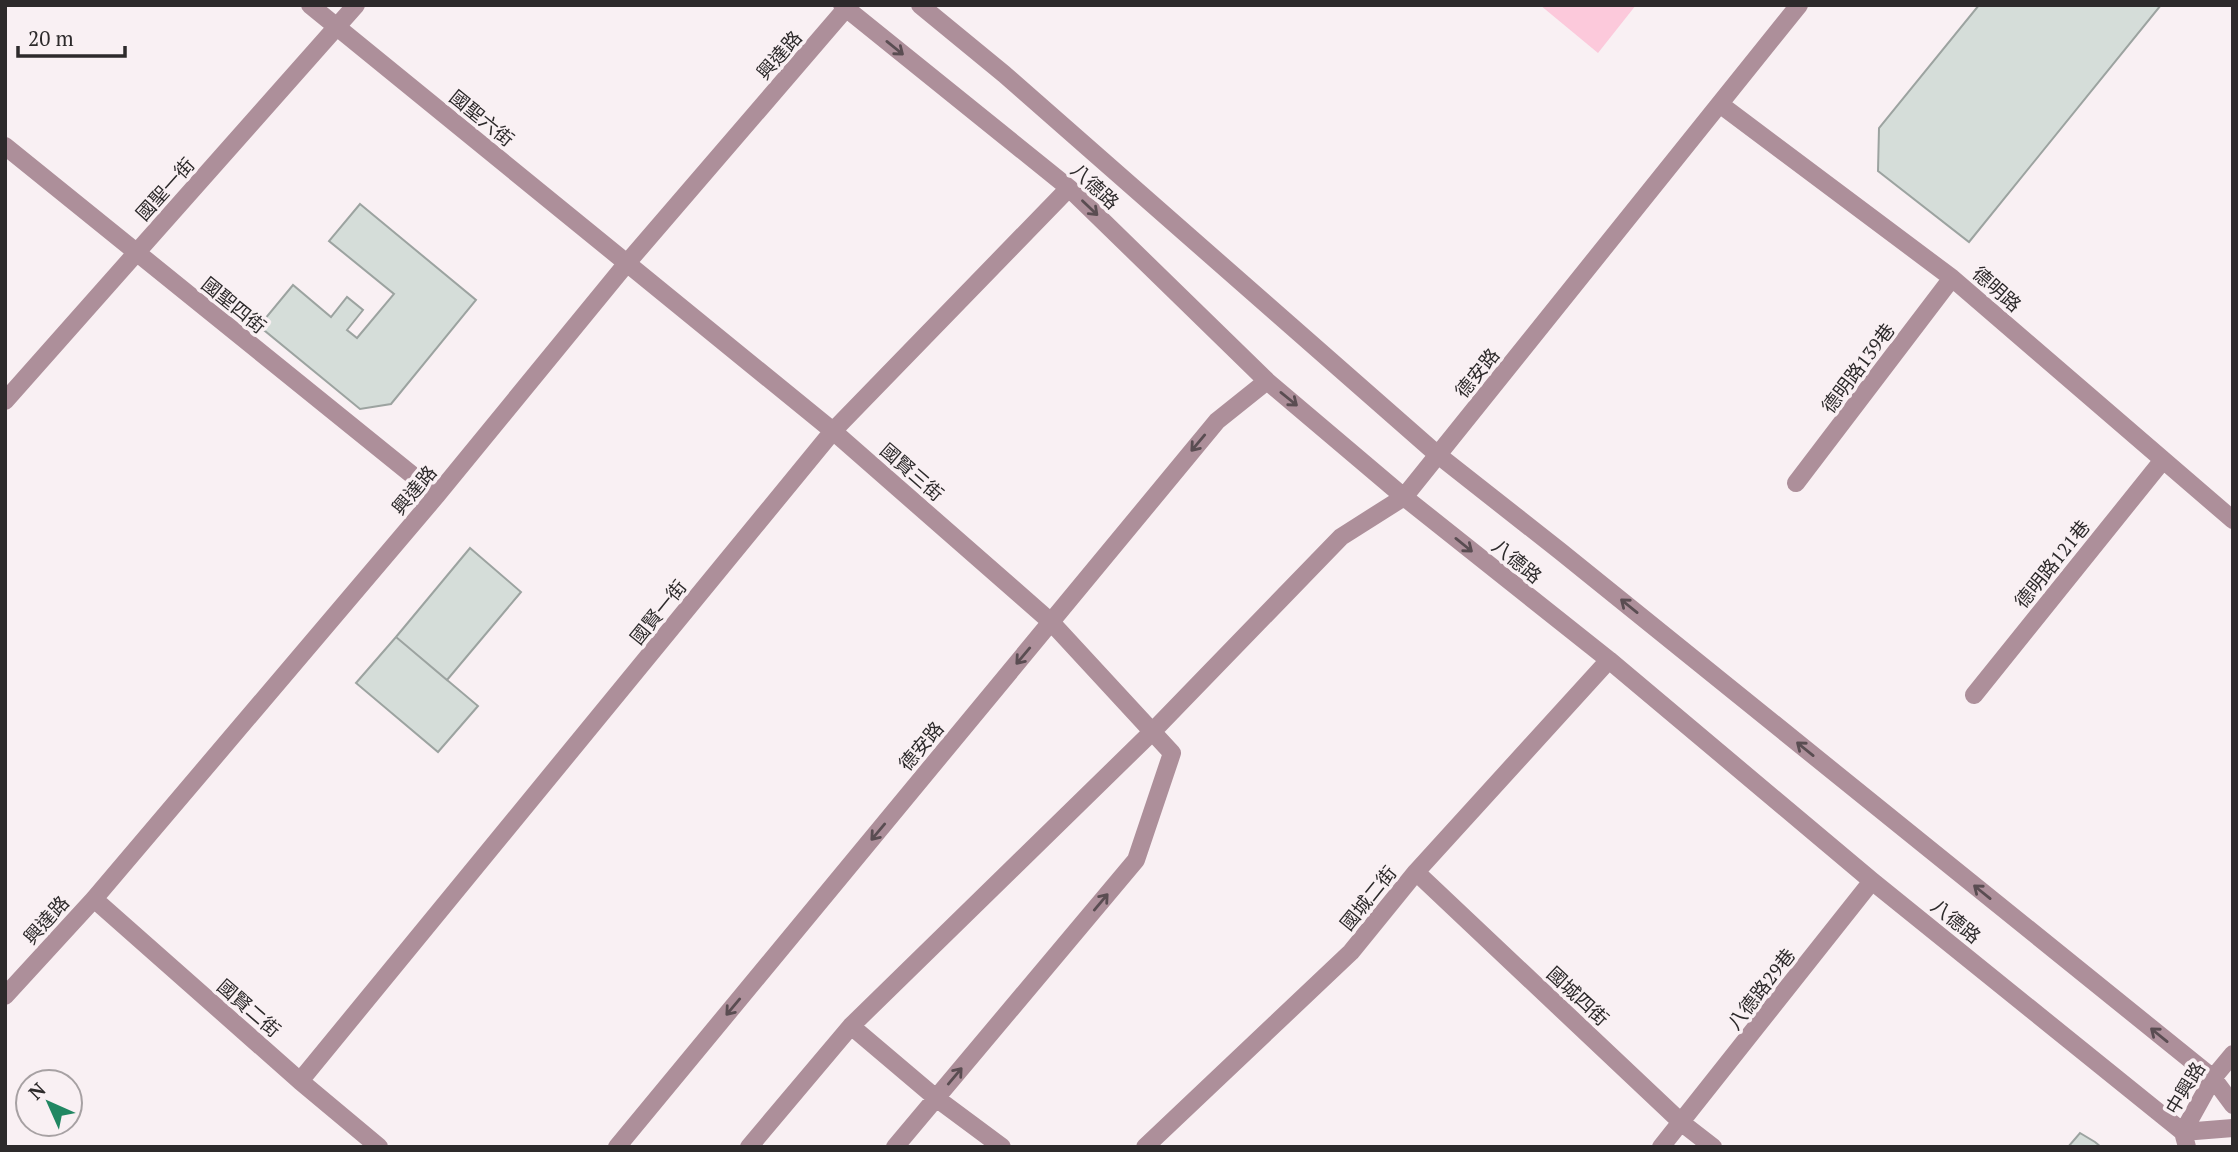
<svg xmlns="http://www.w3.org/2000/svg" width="2238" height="1152" font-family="'PT Serif','Noto Sans TC',serif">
<rect width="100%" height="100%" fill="#f9f0f3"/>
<path fill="#fcc9db" d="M1540,5H1636L1598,53Z"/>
<path fill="#d5ddd9" stroke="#9ca3a0" stroke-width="2" d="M1979,5H2161L1969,242L1878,171L1879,128Z
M360,204L476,300L391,404L360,409L259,326L293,285L331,317L347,297L363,310L347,330L357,338L394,294L329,241Z
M470,548L521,592L447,680L396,637Z
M396,637L478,706L438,752L356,683Z
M2080,1133L2095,1142L2101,1147H2068Z"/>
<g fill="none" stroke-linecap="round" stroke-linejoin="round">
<path stroke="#ad8f9a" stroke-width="18" d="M310,5L833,431L1051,622L1172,753L1136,860L895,1147
M842,5L1069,188L1267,381L1404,497L1609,660L1872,881L2183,1132
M920,5L1004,74L1438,455L1560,551L2213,1078L2233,1105
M1721,105L1952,278L2233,520
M5,146L437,495
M5,401L356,5
M1796,483L1952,278
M1974,695L2163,460
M1416,872L1682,1123L1713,1147
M94,899L300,1081L379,1147
M5,996L94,899L437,495L627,263L849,5
M851,1026L936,1098L1002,1147
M300,1081L833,431L1069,188
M2183,1132L2233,1128
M617,1147L1217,421L1267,381
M749,1147L851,1026L1152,732L1341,537L1404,497L1799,5
M1145,1147L1351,952L1416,872L1609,660
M1661,1147L1872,881
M2187,1147L2183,1132L2213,1078L2233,1054"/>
</g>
<defs><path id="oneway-shaft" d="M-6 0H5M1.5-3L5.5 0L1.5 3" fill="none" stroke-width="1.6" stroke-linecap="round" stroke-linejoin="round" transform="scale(1.75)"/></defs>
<g stroke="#5a4d52">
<use href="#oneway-shaft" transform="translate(895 48) rotate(39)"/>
<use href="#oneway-shaft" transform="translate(1090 208) rotate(44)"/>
<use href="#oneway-shaft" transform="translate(1289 399) rotate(39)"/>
<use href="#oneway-shaft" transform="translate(1198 443) rotate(130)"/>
<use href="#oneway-shaft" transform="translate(1464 545) rotate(39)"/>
<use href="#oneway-shaft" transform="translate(1629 606) rotate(-141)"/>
<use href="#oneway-shaft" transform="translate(1023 656) rotate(130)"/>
<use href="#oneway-shaft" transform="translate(1805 749) rotate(-141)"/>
<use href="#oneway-shaft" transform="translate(878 832) rotate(130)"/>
<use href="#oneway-shaft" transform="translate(1982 892) rotate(-141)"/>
<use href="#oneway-shaft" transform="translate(1101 902) rotate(-50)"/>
<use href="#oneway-shaft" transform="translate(733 1007) rotate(130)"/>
<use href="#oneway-shaft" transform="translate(2159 1035) rotate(-141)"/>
<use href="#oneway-shaft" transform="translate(955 1076) rotate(-50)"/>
</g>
<g text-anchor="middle" stroke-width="7" stroke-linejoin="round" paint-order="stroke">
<g font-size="19" fill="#2d2a2b" stroke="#f9f0f3">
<text transform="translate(779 55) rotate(-49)" y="7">興達路</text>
<text transform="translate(482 118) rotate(39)" y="7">國聖六街</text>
<text transform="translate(1095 186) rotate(43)" y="7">八德路</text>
<text transform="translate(165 189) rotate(-48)" y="7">國聖一街</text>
<text transform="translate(1997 289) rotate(41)" y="7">德明路</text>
<text transform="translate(234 305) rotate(39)" y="7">國聖四街</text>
<text transform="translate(1858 368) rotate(-53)" y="7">德明路139巷</text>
<text transform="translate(1477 373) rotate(-51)" y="7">德安路</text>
<text transform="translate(912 472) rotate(41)" y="7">國賢三街</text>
<text transform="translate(414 490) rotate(-50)" y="7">興達路</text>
<text transform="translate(1517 561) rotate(39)" y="7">八德路</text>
<text transform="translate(2052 564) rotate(-51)" y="7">德明路121巷</text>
<text transform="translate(658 612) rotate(-51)" y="7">國賢一街</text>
<text transform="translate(921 746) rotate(-50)" y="7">德安路</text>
<text transform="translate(1368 898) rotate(-51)" y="7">國城二街</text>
<text transform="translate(46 920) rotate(-48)" y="7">興達路</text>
<text transform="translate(1956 921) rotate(39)" y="7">八德路</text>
<text transform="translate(1761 989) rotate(-52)" y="7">八德路29巷</text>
<text transform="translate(1578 996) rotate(43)" y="7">國城四街</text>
<text transform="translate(249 1008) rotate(41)" y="7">國賢二街</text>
<text transform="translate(2185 1088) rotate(-59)" y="7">中興路</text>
</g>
</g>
<rect width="2238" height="1152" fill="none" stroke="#2d2a2b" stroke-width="14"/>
<g transform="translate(49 1103) rotate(315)"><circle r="33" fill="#f9f0f3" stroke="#a7a1a3" stroke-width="2"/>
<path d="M0-5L12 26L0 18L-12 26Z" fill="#218762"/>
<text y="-10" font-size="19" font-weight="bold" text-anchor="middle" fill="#2d2a2b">N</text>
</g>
<path d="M18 46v10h107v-10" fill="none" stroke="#2d2a2b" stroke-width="3.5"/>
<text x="28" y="46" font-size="21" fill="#2d2a2b" stroke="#f9f0f3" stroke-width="5" paint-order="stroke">20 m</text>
</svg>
